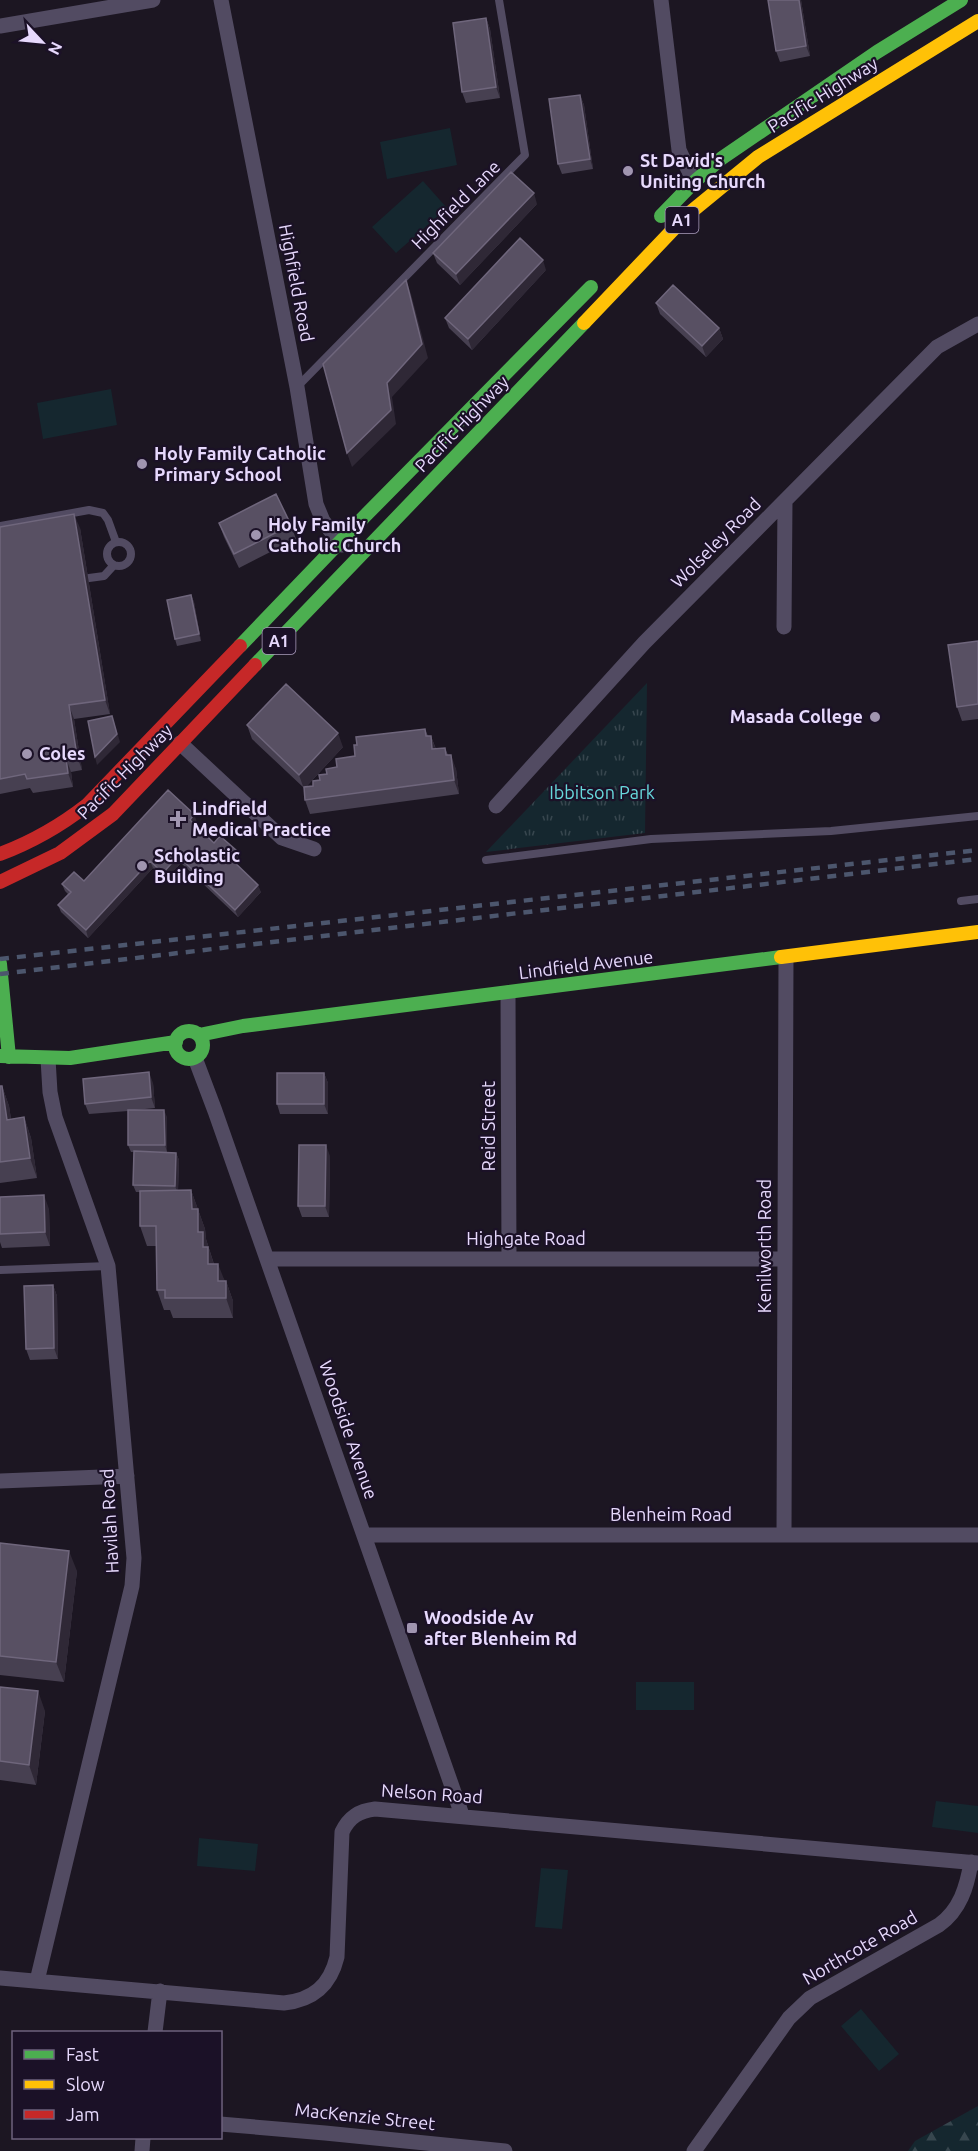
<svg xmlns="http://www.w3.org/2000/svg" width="978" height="2151" font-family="Ubuntu,sans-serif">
<defs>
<pattern id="forest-firs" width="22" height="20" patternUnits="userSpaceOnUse" patternTransform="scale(1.5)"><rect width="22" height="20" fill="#15272f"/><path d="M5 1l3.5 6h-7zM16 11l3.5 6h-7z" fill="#37464e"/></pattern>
<pattern id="park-tufts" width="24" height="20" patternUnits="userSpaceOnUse" patternTransform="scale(1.5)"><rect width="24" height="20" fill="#15272f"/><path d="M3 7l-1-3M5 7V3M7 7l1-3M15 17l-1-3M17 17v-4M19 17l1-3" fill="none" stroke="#37464e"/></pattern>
</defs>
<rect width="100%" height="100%" fill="#1c1622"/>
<path fill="url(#forest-firs)" d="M978,2106V2151H908L915,2141Z"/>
<path fill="url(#park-tufts)" d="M647,683L645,833L486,852Z"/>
<path fill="#15272f" d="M450,128L457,165L387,179L380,142Z
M423,181L447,208L396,253L372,227Z
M111,389L117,425L43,439L37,403Z
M636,1682H694V1710H636Z
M936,1801L978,1806V1833L932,1827Z
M199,1838L258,1844L255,1871L197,1866Z
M541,1868L568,1870L562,1929L535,1927Z
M861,2009L899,2054L879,2071L841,2026Z"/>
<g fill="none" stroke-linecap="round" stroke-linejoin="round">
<path stroke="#524b62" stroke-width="8" d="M298,386L525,155L499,0
M0,526L89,510L103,513L108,520L116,542
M107 554a12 12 0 1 1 24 0a12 12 0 1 1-24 0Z
M89,578L104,576L114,565
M486,860L651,839L831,831L978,816
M961,901L978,899
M0,1270L108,1266"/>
<path stroke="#524b62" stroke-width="15" d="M221,0L297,387L316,504L323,521L342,545
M661,0L679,150L694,182
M0,26L153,0
M784,627L785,501
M180,743L282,838L314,849
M496,806L644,643L937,347L978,324
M508,993L509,1258
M195,1058L215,1111L462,1815
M267,1259H785
M0,1481L127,1476
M364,1535H978
M784,1535L786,958
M0,1978L284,2003C313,2000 330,1986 337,1957L342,1832C349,1817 359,1811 375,1809L978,1863
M37,1981L132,1586L134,1558L108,1266L55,1117L50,1092L48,1059
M155,2032L160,1991
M220,2124L325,2133L505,2151
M142,2151L143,2138
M694,2151L789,2018L810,1998L939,1925C960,1910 967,1887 971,1862"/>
<path stroke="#4caf50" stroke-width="14" d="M661,216L694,182L722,158L877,52L961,0
M240,646L358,523L591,287
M255,665L584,323
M0,964L9,1057
M175 1045a14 14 0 1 1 28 0a14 14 0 1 1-28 0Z
M199,1035L243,1026L781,957
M0,1056L70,1058L176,1042"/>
<path stroke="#ffc107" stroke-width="14" d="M584,323L686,216L758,157L978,21
M781,957L978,932"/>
<path stroke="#c62828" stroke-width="14" d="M0,854C32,842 60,826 87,805L240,646
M0,882L60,853L113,814L255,665"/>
<path stroke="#4c566d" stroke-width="4.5" stroke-dasharray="9 8" stroke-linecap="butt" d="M0,959L978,850
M0,974L978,859"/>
</g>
<path fill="#474051" d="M801,0L810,56L780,62L776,51Z
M486,18L490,29L500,98L466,103L462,92Z
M580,95L584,105L593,169L562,174L558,164Z
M537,204L460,285L437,263L433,253Z
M546,270L472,350L449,328L445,318Z
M656,303L719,328L723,339L706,357L660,314Z
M219,523L291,525L296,539L239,568L224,537Z
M0,527L80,528L110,714L74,719L82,770L71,772L73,787L33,793L30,788L0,794Z
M191,595L194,602L201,641L177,646L175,639Z
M978,641V719L962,721L957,707Z
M247,725L343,747L306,787L313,786L337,767L355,756L425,729L428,736H431L436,749L445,748L448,755L456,769L459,794L310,814L305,800L304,788L252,739Z
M197,822L194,824L214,843L238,857L234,862L261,892L238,917L181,863L165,880L153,868L88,938L61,912L58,905L68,894L65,891L62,884L84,881Z
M324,1073L328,1083V1114H280L277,1104Z
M153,1083L155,1108L135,1110L167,1117V1152L176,1153L179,1160L178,1190H191L205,1229L206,1239L214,1264L225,1281H226L233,1301V1318H173L170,1310H164L157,1290L156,1246H147L140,1226V1192H136L133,1185L134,1152H131L128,1145V1111L89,1114L85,1104Z
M0,1086H2L9,1106L11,1119L24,1117L31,1138L37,1178L0,1183Z
M330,1156L329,1217H302L298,1206Z
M0,1197L49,1209L50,1246L2,1248L0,1242Z
M53,1285L57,1296L58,1359L30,1360L26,1349Z
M0,1543L77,1571L64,1682L0,1675Z
M0,1687L45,1711L36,1785L0,1780Z"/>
<path fill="#2f2836" d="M799,0H801L810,56L806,46Z
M486,18L490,29L500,98L496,87Z
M580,95L584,105L593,169L590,159Z
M534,193L537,204L460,285L456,274Z
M543,260L546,270L472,350L468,339Z
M406,280L411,294L428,358L392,397L396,424L352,467L347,453Z
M719,328L723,339L706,357L702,346Z
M74,514L80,528L110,714L105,700Z
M191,595L194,602L201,641L199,634Z
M69,705L74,719L82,770L77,756Z
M112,716L120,742L97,765L95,757Z
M338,733L343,747L304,789L299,775Z
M431,736L436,750L432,749Z
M451,755L456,769L459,794L454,780Z
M66,758L71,772L73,787L68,773Z
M194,814L197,822L192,827L190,820Z
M236,850L238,857L232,864L229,857Z
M178,856L181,863L165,880L163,873Z
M150,861L153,868L88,938L86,930Z
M258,885L261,892L238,917L235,910Z
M149,1072L153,1083L155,1108L151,1097Z
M324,1073L328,1083V1114L324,1104Z
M2,1086L9,1106L14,1140L7,1120Z
M164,1110L167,1117V1152L165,1145Z
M24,1117L31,1138L37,1178L30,1158Z
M326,1145L330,1156L329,1217L325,1206Z
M176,1153L179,1160L178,1193L175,1186Z
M191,1190L205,1229L206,1239L215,1268L208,1264L192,1209Z
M44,1195L49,1209L50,1246L45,1232Z
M218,1264L226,1284L218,1281Z
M226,1281L233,1301V1318L226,1298Z
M53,1285L57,1296L58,1359L54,1348Z
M69,1551L77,1571L64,1682L56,1662Z
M38,1691L45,1711L36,1785L29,1765Z"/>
<path fill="#585063" stroke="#6f667c" stroke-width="1.5" d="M768,0H799L806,46L776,51Z
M486,18L496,87L462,92L453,23Z
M580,95L590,159L558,164L549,99Z
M511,172L534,193L456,274L433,253Z
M520,238L543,260L468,339L445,318Z
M406,280L422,344L387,383L391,410L347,453L323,364Z
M673,285L719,328L702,346L656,303Z
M276,494L291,525L234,554L219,523Z
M74,514L105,700L69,705L77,756L66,758L68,773L27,779L25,774L0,779V527Z
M191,595L199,634L175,639L167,600Z
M978,641V704L957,707L948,645Z
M286,684L338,733L299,775L247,725Z
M112,716L117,734L95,757L88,721Z
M425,729L426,736H431L432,749L445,748L446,755H451L454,780L305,800L304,787L313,786V781L320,780L319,775L327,774L326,769L337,767L336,759L355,756L354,745H357L356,737Z
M168,790L194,814L190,820L214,843L220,836L236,850L229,857L258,885L235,910L178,856L163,873L150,861L86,930L58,905L71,892L62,884L74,872L84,881Z
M149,1072L151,1097L85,1104L83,1079Z
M277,1073H324V1104H277Z
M0,1086H2L7,1120L24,1117L30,1158L0,1162Z
M128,1110H164L165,1145H128Z
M299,1145H326L325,1206H298Z
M134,1151L176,1153L175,1186L133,1185Z
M191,1190L192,1209H198V1232H203V1247H208V1264H218V1281H226V1298H165V1290H157L156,1226H140V1191Z
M44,1195L45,1232L0,1234V1197Z
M53,1285L54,1348L26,1349L24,1286Z
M0,1543L69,1551L56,1662L0,1656Z
M0,1687L38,1691L29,1765L0,1761Z"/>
<g fill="#a095b0" stroke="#1b1127" stroke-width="2">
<circle cx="628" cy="171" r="6"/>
<circle cx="142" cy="464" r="6"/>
<circle cx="256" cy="535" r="6"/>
<circle cx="875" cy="717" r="6"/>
<circle cx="27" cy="754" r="6"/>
<path d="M175 810h6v6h6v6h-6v6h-6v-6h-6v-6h6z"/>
<circle cx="142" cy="866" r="6"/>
<rect x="406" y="1622" width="12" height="12" rx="3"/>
</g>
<g text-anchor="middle" stroke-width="4.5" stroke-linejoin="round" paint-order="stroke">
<g fill="#1b1127" stroke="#aa9dbd" stroke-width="1.5">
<rect x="665.5" y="207" width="33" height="26" rx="4.5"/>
<rect x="262.5" y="628" width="33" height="26" rx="4.5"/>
</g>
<g font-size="16" font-weight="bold" fill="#e7d9fd">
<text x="682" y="226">A1</text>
<text x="279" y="647">A1</text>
</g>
<g font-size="18" fill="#e7d9fd" stroke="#1b1127">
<text transform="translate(823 95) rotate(-32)" y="6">Pacific Highway</text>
<text transform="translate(456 205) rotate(-45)" y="6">Highfield Lane</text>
<text transform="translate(296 283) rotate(79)" y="6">Highfield Road</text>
<text transform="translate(462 424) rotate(-46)" y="6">Pacific Highway</text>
<text transform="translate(716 543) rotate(-45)" y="6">Wolseley Road</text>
<text transform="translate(125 772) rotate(-45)" y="6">Pacific Highway</text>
<text transform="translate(586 965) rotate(-7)" y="6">Lindfield Avenue</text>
<text transform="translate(489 1126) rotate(-90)" y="6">Reid Street</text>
<text x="526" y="1245">Highgate Road</text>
<text transform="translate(765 1246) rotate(-90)" y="6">Kenilworth Road</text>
<text transform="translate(348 1430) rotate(71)" y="6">Woodside Avenue</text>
<text x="671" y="1521">Blenheim Road</text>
<text transform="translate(110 1521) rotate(-93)" y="6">Havilah Road</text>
<text transform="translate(432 1794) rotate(4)" y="6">Nelson Road</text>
<text transform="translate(860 1948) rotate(-30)" y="6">Northcote Road</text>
<text transform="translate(365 2117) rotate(6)" y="6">MacKenzie Street</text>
</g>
<g font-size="18" font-weight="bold" fill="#e7d9fd" stroke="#1b1127" text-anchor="start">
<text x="640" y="167">St David's<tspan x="640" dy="21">Uniting Church</tspan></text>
<text x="154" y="460">Holy Family Catholic<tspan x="154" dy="21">Primary School</tspan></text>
<text x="268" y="531">Holy Family<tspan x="268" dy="21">Catholic Church</tspan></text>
<text x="863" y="723" text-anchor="end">Masada College</text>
<text x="39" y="760">Coles</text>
<text x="192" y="815">Lindfield<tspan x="192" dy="21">Medical Practice</tspan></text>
<text x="154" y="862">Scholastic<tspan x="154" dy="21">Building</tspan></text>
<text x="424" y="1624">Woodside Av<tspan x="424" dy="21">after Blenheim Rd</tspan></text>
</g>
<g font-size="18" fill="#67d8db" stroke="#1b1127">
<text x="602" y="799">Ibbitson Park</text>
</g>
</g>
<rect x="12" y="2031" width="210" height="108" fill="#1b1127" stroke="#6d617d" stroke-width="1.5"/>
<rect x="24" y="2050" width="30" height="9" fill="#4caf50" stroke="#6d617d" stroke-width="1.5"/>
<text x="66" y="2061" font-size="18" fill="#e7d9fd">Fast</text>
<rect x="24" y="2080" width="30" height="9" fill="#ffc107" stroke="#6d617d" stroke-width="1.5"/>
<text x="66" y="2091" font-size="18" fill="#e7d9fd">Slow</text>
<rect x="24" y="2110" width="30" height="9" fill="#c62828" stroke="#6d617d" stroke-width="1.5"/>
<text x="66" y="2121" font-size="18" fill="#e7d9fd">Jam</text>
<g transform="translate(42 42) rotate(116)" stroke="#1b1127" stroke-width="4.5" paint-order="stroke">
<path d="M0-4.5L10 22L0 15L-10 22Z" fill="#e7d9fd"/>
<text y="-9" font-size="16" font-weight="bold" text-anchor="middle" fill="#e7d9fd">N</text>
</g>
</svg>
